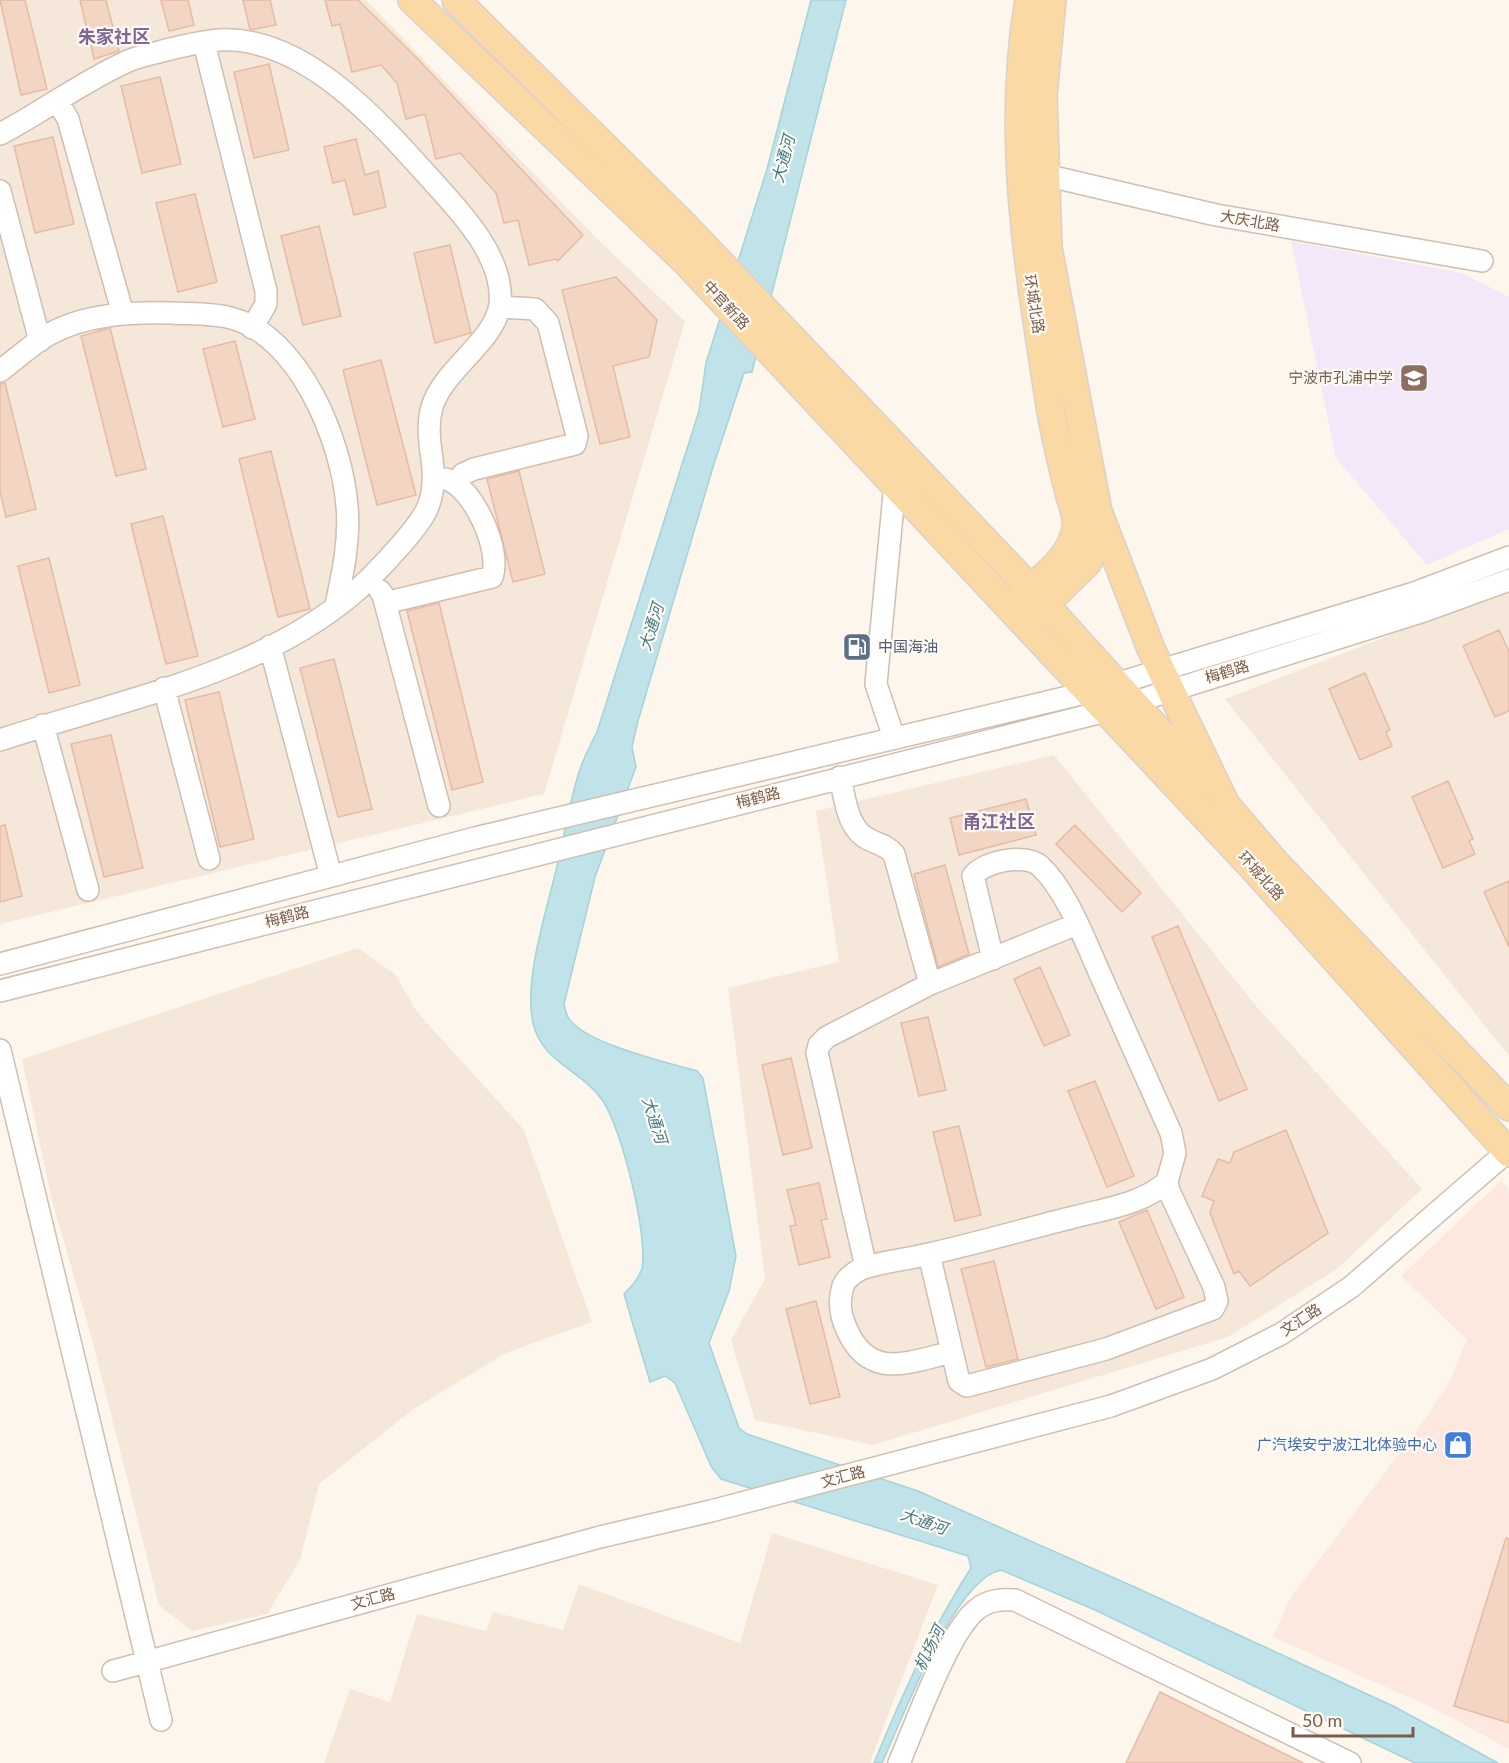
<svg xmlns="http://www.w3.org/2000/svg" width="1509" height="1763" font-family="Lato,'Noto Sans SC',sans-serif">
<rect width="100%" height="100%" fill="#fdf6ec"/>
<path fill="#f5e8da" d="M0,0H366L599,241L685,321L544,794L0,924Z
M1509,589V1056L1225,699Z
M1054,755L1257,1007L1422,1189L1337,1269L1228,1337L873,1445L755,1420L731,1340L765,1279L728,988L839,962L816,811Z
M358,948L395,974L417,1012L524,1130L592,1322L506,1353L415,1408L319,1484L300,1560L267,1614L192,1631L159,1605L92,1339L51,1197L22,1059Z
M772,1533L938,1585L870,1762L872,1763H324L350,1689L390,1702L417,1614L486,1631L493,1612L563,1630L579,1584L740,1643Z"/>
<path fill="#fde8e0" d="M1501,1181L1509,1189V1749L1431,1707L1273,1637L1290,1599L1421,1425L1448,1384L1467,1340L1401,1276Z"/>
<path fill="#f3e8fa" d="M1291,241L1462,273L1509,297V529L1427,565L1336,458Z"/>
<path fill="#bfe3e8" stroke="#a5d3da" stroke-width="1.5" d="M811,0H846L752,372L744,373L713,467L638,721L632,747L636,767L595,877L564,1004C565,1008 566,1014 568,1017C582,1043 669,1063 697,1071L703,1078L736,1256L729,1291L709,1343L739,1428L747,1434L918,1491L1139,1589L1395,1707L1498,1763H1415L1095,1610L1001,1570C954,1579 902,1720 882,1763H874C902,1695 931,1630 971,1568L968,1556L721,1479L711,1466L675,1383L665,1376L650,1382L624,1294C631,1287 639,1279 642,1268C648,1235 622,1130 603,1101C582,1070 542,1063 533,1023C523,979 548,907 558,862C565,832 570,799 580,769C584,757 591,744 597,732L699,411L706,363L767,169Z"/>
<path fill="#f3d5c3" stroke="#e6bba3" stroke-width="1.5" d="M0,0H25L47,89L21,95Z
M80,0H106L119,51L94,59Z
M161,0H188L194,25L169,31Z
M243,0H270L276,25L250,30Z
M325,0H358L417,58L583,235L558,261L556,259L529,265L518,220L504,223L496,193L460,153L436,159L425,114L406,119L397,83L381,65L352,72L340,24L332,26Z
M269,64L289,150L254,158L234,72Z
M160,77L181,164L142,173L121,86Z
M53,137L74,224L35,233L14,146Z
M356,139L365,175L378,171L386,207L354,215L345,180L333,183L324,147Z
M195,194L217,282L178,292L156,203Z
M319,226L341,316L303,325L281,236Z
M450,245L471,333L435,343L414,253Z
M616,277L657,320L649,357L613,366L630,437L600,444L562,290Z
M110,328L146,469L116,476L81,336Z
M235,341L255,419L223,427L203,349Z
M381,360L416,495L377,505L343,370Z
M5,383L36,509L6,517L0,492V384Z
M271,451L310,609L278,617L239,459Z
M519,471L545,574L513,582L487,479Z
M163,516L198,656L166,664L131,524Z
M49,558L80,685L49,693L18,566Z
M439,603L483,782L452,790L407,611Z
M1499,630L1509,651V711L1495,717L1463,646Z
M334,659L372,809L338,817L300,668Z
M1365,673L1390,730L1386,732L1392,746L1360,760L1329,689Z
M219,692L254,839L220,847L185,700Z
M111,735L143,868L104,877L71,744Z
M1448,781L1473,839L1469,841L1475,854L1443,868L1412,797Z
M1026,799L1036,835L959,855L950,818Z
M5,825L22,896L0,902V826Z
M1075,825L1141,893L1122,912L1056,844Z
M945,865L969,954L938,967L914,874Z
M1509,881V947L1484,892Z
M1178,926L1247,1089L1219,1101L1152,937Z
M1040,967L1070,1035L1044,1046L1014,979Z
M928,1017L946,1090L919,1096L901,1023Z
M791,1058L812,1148L783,1155L762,1065Z
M1095,1081L1134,1176L1107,1187L1068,1091Z
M959,1126L981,1215L955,1221L933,1132Z
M1286,1130L1328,1233L1250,1286L1239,1271L1234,1274L1210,1213L1214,1201L1202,1196L1218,1159L1230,1163L1234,1152Z
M819,1183L827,1219L821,1220L830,1257L799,1265L790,1226L796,1225L787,1190Z
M1147,1210L1184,1297L1156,1309L1119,1222Z
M994,1261L1018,1359L986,1367L961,1269Z
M816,1301L840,1397L810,1404L786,1309Z
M1506,1538L1509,1539V1723L1454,1706Z
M1160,1692L1303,1763H1126Z"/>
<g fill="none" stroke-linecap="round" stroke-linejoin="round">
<g stroke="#d1beb0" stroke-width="24">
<path id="minor" d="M204,43L266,291V304L252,328
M58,102L68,119L123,314
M0,134C42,112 82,82 126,62C138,56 153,54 166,50C183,46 202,41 220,40C303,36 377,119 427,175C457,208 505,256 500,304C495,342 444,368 432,407C426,428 431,448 433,468C434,482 433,496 427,509C419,527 385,563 370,578C277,671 122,699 0,740
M1032,175H1045L1216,215L1482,261
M0,191L40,341
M0,371C16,359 31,345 48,335C84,314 131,312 172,313C191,314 213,313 231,318C300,336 342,442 347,506C350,540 343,572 336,605
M457,482L463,474L474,469L575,444L577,436L548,323L535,309L500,307
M380,591L383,595L439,806
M385,603L492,577C502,550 473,487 446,479
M270,646L331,876
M164,688L209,859
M43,725L88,890
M894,738L876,684L895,484
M840,777C845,798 847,830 870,840C880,845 886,845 894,854L930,984
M0,964L475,838L1089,692L1414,593L1509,557
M0,991L1106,711L1424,611L1509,580
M0,1050L161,1720
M929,1254L959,1381L967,1386L1106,1349L1213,1309L1217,1301L1214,1287L1169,1191L1167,1182L1175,1153L1171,1133C1147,1080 1124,1027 1100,974C1085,941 1067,891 1040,866C1025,853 984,861 973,876L993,959
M866,1267L817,1053L819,1045L827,1037L930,984L1077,924
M952,1352C909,1362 870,1381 847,1330C840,1315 838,1302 843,1286C846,1278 858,1269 867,1267C887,1261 909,1259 929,1254C978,1243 1026,1229 1074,1217C1105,1209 1142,1204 1167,1182
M113,1671L600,1537L711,1511L1111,1406L1212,1369L1281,1334L1351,1287L1509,1150
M899,1763C915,1726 948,1633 976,1610C988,1600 1001,1599 1015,1600L1350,1763"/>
</g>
<g stroke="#dad1cd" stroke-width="30">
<path id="major" d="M412,0L687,263L1255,870L1509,1153
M456,0L685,226L1030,588L1207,784
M1052,0L1043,95L1048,248L1098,511L1151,649L1226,805L1275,862L1509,1107
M1018,600C1039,580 1072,559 1076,527C1078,517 1071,502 1069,492C1062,465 1056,439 1051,412C1030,276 1005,138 1029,0
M1032,617L1088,562L1095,543L1098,515"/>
</g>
<use href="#minor" stroke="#fff" stroke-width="21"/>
<use href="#major" stroke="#fbd9a5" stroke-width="27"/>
</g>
<defs>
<g id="school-square" transform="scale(1.5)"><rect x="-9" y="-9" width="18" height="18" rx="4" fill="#8d6e63" stroke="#fffaf3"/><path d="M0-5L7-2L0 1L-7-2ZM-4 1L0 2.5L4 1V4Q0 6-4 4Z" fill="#fff"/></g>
<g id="fuel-square" transform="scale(1.5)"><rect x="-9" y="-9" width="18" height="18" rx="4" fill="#5c6f8a" stroke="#fffaf3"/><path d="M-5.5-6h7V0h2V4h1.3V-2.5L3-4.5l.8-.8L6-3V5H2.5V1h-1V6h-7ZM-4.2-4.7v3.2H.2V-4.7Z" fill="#fff"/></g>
<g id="shop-square" transform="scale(1.5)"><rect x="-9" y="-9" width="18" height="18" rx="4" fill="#3f7fe0" stroke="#fffaf3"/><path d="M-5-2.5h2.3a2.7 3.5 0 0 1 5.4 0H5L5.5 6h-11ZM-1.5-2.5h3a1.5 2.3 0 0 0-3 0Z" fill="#fff"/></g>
</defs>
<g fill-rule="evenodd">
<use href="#school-square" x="1414" y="378"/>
<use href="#fuel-square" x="857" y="647"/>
<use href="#shop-square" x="1458" y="1445"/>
</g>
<g text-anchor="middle" stroke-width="4.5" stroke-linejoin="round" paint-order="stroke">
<g font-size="15" fill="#7a5c4d" stroke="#fffaf3">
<text transform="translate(1250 221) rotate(10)" y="5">大庆北路</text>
<text transform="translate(1034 304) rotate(81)" y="5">环城北路</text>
<text transform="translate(726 305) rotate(47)" y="5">中官新路</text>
<text transform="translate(1227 672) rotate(-17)" y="5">梅鹤路</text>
<text transform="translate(758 798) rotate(-14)" y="5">梅鹤路</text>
<text transform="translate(1261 876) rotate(48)" y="5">环城北路</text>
<text transform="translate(287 917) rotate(-14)" y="5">梅鹤路</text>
<text transform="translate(1301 1320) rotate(-33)" y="5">文汇路</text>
<text transform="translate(843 1477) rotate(-15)" y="5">文汇路</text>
<text transform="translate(373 1599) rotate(-15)" y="5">文汇路</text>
</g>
<g font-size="15" fill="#785e54" stroke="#fffaf3" text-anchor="end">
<text x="1393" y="383">宁波市孔浦中学</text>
</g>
<g font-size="15" fill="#4e5e75" stroke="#fffaf3" text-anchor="start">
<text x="878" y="652">中国海油</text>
</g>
<g font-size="15" fill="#366cbe" stroke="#fffaf3" text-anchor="end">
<text x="1437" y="1450">广汽埃安宁波江北体验中心</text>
</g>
<g font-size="16" font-style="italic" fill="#437c86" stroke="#fffaf3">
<text transform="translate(783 159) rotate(-75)" y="6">大通河</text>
<text transform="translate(651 627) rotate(-73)" y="6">大通河</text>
<text transform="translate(655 1120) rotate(72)" y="6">大通河</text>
<text transform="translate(924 1521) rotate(19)" y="6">大通河</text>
<text transform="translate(929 1648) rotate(-64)" y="6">机场河</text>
</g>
<g font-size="18" font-weight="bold" fill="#846695" stroke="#fffaf3">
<text x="114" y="43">朱家社区</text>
<text x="999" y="828">甬江社区</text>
</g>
</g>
<path d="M1293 1727v9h120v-9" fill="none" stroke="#7a5c4d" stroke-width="3"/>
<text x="1302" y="1727" font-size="18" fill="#7a5c4d" stroke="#fffaf3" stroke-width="4.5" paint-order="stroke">50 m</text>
</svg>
